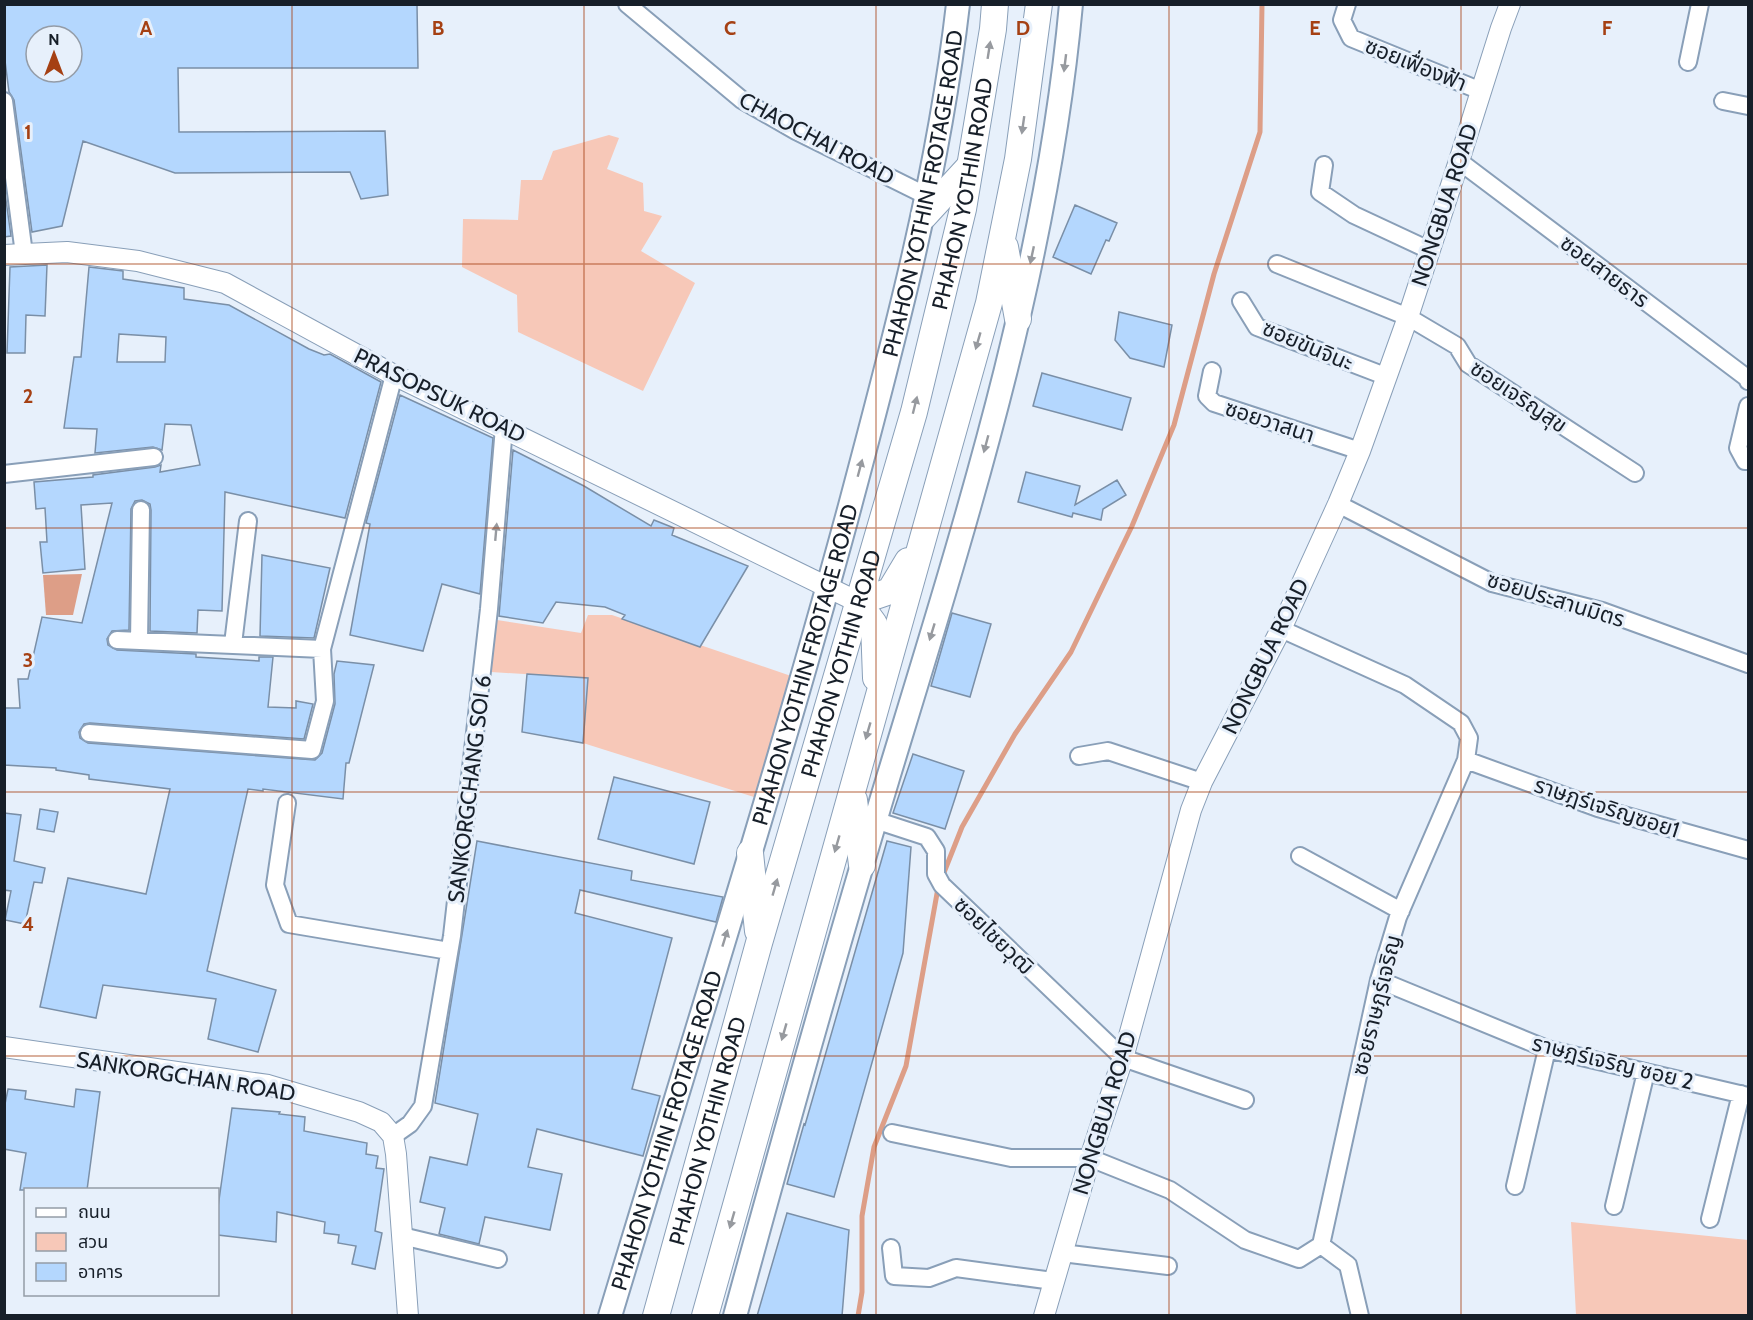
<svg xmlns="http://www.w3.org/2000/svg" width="1753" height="1320" font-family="Cabin,'Noto Sans Thai',sans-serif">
<rect width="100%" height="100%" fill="#e7f0fb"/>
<path fill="#f7c8b8" d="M609,135L619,138L607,169L643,183L644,211L662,216L641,251L695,283L643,391L518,332L517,295L462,267L463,219L518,220L521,180H542L553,151Z
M588,615H612L794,677L754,797L583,743L588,678L491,672L497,620L581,633Z
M1571,1222L1748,1240V1315H1576Z"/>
<path fill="#dd9e87" d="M82,574L73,615H46L43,575Z"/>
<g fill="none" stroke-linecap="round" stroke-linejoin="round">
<path stroke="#dd9e87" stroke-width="5" d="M943,875L962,827L1015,734L1071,652L1132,526L1174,425L1214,274L1260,132L1262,4
M858,1316L862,1292V1216L874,1147L906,1066L938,888"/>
</g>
<path fill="#b4d7fe" stroke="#7a8fa7" stroke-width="1.5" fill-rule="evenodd" d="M4,4H417L418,68H178L179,132L385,131L388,195L361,199L350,172L175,173L83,141L62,226L32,232L14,100L9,92L4,53ZM36,36H72V72H36Z
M4,186L11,236L4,237Z
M1075,205L1117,223L1109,241L1106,240L1091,274L1053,257Z
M47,265L45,316L26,315L25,353H7L10,267Z
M89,267L123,271V279L184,288V299L229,305L309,349L324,355L330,354L381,382L345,518L225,492L222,611L198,610L197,633L150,631L151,510L150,504L142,500L135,501L131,509L129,630L112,631L107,639L108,645L117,650L196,654V657L259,661V657H273L268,707L296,708V701L313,704L304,739L90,723L84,724L79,732L80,738L88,743L315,760L322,753L335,704L334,674L337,661L374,665L349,763H346L343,799L263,789V791L248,789L207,971L276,990L258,1052L208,1039L216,999L103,985L96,1018L40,1007L68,878L146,894L170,789L89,779V775L56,770V768L4,765V708H20L18,679H28L42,617L82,623L112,503L81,505L85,569L43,573L40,542H47L45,508L36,509L34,482L93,477V475L155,467L161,465L160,472L200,465L191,425L165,424L162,450L153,447L95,453L97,429L64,428L74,357H81ZM119,334L166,337L165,362H117Z
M1119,312L1172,325L1164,367L1130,358L1115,340Z
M1042,373L1131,398L1122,430L1033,406Z
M400,395L493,438L480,594L442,584L423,651L350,635L370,524L366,523Z
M513,450L584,486L651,526L654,520L674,528L672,535L748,566L700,647L622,619L625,615L605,607L556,602L543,623L499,616Z
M1026,472L1080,486L1075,505L1117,480L1126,495L1103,509L1101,520L1073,513L1072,517L1018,502Z
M262,555L330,568L314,638L260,636Z
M952,613L991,624L970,697L931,686Z
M527,674L588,678L583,743L522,732Z
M913,754L964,771L945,829L893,813Z
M614,777L710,802L694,864L598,839Z
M40,809L58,812L54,832L37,829Z
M4,813L21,815L14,861L45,868L42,883L34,882L25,924L5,920L11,891L4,890Z
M477,841L632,871L631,880L723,897L716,922L580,890L575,913L672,938L632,1089L660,1096L643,1156L537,1129L528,1167L562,1174L550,1230L485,1217L479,1244L439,1234L445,1208L420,1202L430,1157L467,1165L478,1114L435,1103Z
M887,841L911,847L903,953L834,1197L787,1184L804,1124L805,1125Z
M8,1089L26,1091L25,1099L74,1107L76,1089L100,1092L87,1190H20L26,1153L4,1149V1109Z
M232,1108L280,1112L279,1114L305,1117L304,1131L367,1143L366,1154L378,1156L376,1168L384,1169L375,1231L382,1233L375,1269L352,1264L356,1246L338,1243L339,1235L324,1233L325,1222L277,1212L276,1242L218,1235V1207Z
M787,1213L849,1230L842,1316H757Z"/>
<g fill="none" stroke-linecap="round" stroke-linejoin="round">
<g stroke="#899fb8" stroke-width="20">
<path id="minor" d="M627,4L742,100L796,131L927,196
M1347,4L1342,20L1351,38L1481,91
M1688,62L1700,4
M4,101L24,254
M1723,101L1748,106
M1459,161L1747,378L1748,381
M1324,165L1320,192L1354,215L1429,250
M1277,264L1408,317L1457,346L1468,364L1635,473
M1241,301L1257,327L1385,376
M1212,371L1207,396L1214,403L1360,451
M1748,406L1738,448L1745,461H1748
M4,474L154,457
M1338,504L1492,583L1602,611L1748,664
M117,640L322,649
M139,641L141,510
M233,644L248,521
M89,733L312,750L325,701L322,649L394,375
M1079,756L1108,751L1202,782
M1466,760L1598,808L1748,850
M287,803L275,885L289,924L449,951
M875,820L927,837L936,851V874L942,885L1123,1058L1245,1100
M1300,856L1401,911
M1379,980L1547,1049L1748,1096
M892,1133L1011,1158H1090L1170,1190L1245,1240L1299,1259L1321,1245L1379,980L1398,917L1466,760L1469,738L1461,723L1405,685L1281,629
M393,1136L410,1124L423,1106L452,936L489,609L504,427
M1515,1186L1547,1049
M1614,1206L1646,1072
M1710,1219L1741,1094
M402,1236L498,1259
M1321,1245L1348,1265L1360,1316
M891,1248L894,1276L929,1278L956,1268L1053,1281
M1062,1253L1168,1266"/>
</g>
<g stroke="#899fb8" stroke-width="22">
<path id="tertiary" d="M4,255L67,252L138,261L225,283L394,375L858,602
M4,1047L268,1085L359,1112L381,1122L393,1136L396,1154L408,1316
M1044,1316L1090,1158L1123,1058L1191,810L1202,782L1281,629L1338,504L1360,451L1408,317L1459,161L1501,28L1510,4"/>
</g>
<g stroke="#899fb8" stroke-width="26">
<g id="secondary">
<path id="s1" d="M610,1316C690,1050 774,785 847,517C892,348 938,179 958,4"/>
<path d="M735,1316C784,1136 834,957 888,778C965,525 1047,269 1071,4"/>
</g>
</g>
<g stroke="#899fb8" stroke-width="28">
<g id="primary">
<path d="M924,216L970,166"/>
<path d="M1005,247L1018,319"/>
<path d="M858,602L874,624L876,678"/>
<path d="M858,602L890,591L908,561"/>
<path d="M854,800L862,865"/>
<path d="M750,853L758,931"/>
<path id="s2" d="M656,1316L759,943L914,412L963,209L993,29L995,4"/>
<path d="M705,1316L989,303L1018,159L1039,4"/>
</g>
</g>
<use href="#minor" stroke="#fff" stroke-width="16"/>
<use href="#tertiary" stroke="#fff" stroke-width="20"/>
<use href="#secondary" stroke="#fff" stroke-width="22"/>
<use href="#primary" stroke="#fff" stroke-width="26"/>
</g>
<defs><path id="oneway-solid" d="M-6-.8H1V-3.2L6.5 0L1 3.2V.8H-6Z" transform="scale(1.5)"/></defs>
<g fill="#979a9f">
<use href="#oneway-solid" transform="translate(989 50) rotate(-81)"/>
<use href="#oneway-solid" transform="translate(1065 63) rotate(97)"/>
<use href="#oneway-solid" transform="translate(1023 125) rotate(98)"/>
<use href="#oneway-solid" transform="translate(1032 255) rotate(102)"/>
<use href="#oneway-solid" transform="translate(978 341) rotate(106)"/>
<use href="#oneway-solid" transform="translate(915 405) rotate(-76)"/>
<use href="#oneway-solid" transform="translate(986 444) rotate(105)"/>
<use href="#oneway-solid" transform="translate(860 468) rotate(-75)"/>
<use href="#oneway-solid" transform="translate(496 532) rotate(-85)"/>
<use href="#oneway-solid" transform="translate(932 632) rotate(107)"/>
<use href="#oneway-solid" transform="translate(868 731) rotate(106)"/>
<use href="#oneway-solid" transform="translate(837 844) rotate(106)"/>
<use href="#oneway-solid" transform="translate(775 887) rotate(-74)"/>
<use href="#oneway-solid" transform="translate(725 938) rotate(-73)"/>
<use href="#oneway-solid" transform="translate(784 1032) rotate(106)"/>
<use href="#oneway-solid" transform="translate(732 1220) rotate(106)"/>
</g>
<path fill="none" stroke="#a54013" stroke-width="1.5" stroke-opacity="0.55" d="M292,4V1316M584,4V1316M876,4V1316M1169,4V1316M1461,4V1316M4,264H1748M4,528H1748M4,792H1748M4,1056H1748"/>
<g text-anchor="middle" stroke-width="6" stroke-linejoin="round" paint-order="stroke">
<g font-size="22" fill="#171f29" stroke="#e7f0fb">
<text transform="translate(1416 64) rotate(22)" y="8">ซอยเฟื่องฟ้า</text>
<text transform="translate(817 138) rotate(28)" y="8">CHAOCHAI ROAD</text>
<text dy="8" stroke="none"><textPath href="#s2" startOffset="1164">PHAHON YOTHIN ROAD</textPath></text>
<text dy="8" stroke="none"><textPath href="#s1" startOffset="1166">PHAHON YOTHIN FROTAGE ROAD</textPath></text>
<text transform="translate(1444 205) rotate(-72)" y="8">NONGBUA ROAD</text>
<text transform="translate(1605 271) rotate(37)" y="8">ซอยสายธาร</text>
<text transform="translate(1308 345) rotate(23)" y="8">ซอยขันจินะ</text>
<text transform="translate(440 395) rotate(26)" y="8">PRASOPSUK ROAD</text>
<text transform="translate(1519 396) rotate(34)" y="8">ซอยเจริญสุข</text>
<text transform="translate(1270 421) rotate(18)" y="8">ซอยวาสนา</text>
<text transform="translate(1556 599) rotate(17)" y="8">ซอยประสานมิตร</text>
<text transform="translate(1265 656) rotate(-64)" y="8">NONGBUA ROAD</text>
<text dy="8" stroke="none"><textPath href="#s2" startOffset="678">PHAHON YOTHIN ROAD</textPath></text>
<text dy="8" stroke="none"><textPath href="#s1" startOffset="680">PHAHON YOTHIN FROTAGE ROAD</textPath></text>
<text transform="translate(469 789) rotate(-83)" y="8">SANKORGCHANG SOI 6</text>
<text transform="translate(1607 807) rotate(18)" y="8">ราษฎร์เจริญซอย1</text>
<text transform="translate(994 935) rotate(44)" y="8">ซอยไชยวุฒิ</text>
<text transform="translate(1376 1005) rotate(-76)" y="8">ซอยราษฎร์เจริญ</text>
<text transform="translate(1613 1062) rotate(14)" y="8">ราษฎร์เจริญ ซอย 2</text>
<text transform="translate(186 1076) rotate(9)" y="8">SANKORGCHAN ROAD</text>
<text transform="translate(1104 1113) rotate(-73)" y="8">NONGBUA ROAD</text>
<text dy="8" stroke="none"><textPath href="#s1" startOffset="194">PHAHON YOTHIN FROTAGE ROAD</textPath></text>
<text dy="8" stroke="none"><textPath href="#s2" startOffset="192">PHAHON YOTHIN ROAD</textPath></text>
</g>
</g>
<g font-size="20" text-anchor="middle" font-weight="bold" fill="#a54013" stroke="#e7f0fb" stroke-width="6" stroke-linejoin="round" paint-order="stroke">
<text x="146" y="35">A</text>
<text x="438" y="35">B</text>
<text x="730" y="35">C</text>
<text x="1023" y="35">D</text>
<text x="1315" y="35">E</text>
<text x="1607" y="35">F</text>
<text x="28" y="139">1</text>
<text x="28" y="403">2</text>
<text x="28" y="667">3</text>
<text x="28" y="931">4</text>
</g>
<rect width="1753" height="1320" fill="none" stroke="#171f29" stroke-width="12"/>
<rect x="24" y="1188" width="195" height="108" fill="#e7f0fb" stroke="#949ca7" stroke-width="1.5"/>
<rect x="36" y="1208" width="30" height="9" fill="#ffffff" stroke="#949ca7" stroke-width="1.5"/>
<text x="78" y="1218" font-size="18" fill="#171f29">ถนน</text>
<rect x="36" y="1233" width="30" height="18" fill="#f7c8b8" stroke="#949ca7" stroke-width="1.5"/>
<text x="78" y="1248" font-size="18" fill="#171f29">สวน</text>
<rect x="36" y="1263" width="30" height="18" fill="#b4d7fe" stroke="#949ca7" stroke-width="1.5"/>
<text x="78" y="1278" font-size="18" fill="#171f29">อาคาร</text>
<g transform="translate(54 54)"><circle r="28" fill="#e7f0fb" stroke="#949ca7" stroke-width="1.5"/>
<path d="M0-4.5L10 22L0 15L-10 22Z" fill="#a54013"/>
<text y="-9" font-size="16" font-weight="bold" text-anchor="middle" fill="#171f29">N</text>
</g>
</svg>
